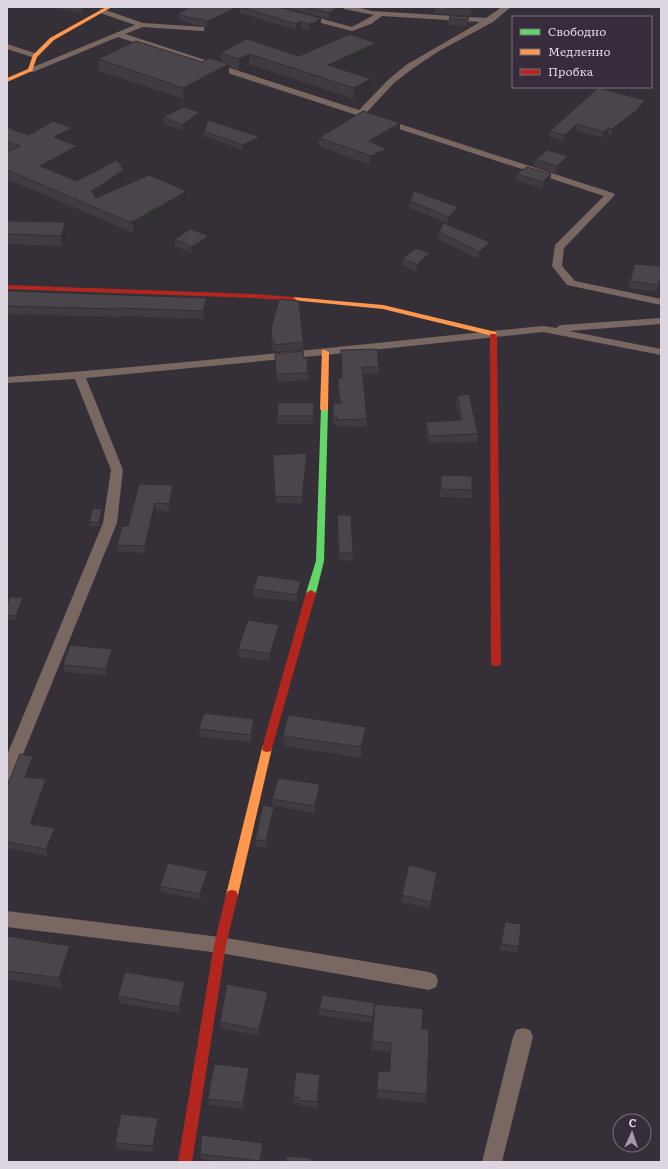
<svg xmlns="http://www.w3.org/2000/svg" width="668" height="1169" font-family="Literata,serif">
<rect width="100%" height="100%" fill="#353038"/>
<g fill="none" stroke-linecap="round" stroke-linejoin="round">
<path fill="#796762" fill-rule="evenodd" d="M266,7H278L352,27L374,15L344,9L343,7H356L372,11L486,18L502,7H511L493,22L439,51L412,69L394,83L366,113L613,193L615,195L613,197L564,248L562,266L575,281L661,299V305L567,285L552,266L555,245L604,196L118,37L33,72H30L26,70L135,25L100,13V9H103L143,23L204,27V31H201L143,27L125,34L359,110L388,80L406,65L480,22L382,16L371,24L352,31L267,9Z
M7,44L38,54L39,56L35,58L7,49Z
M661,318V324L569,331L661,349V355L543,332L325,355L86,378L123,470L117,523L15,774L13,779L7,781V755L103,523L111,470L75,379L7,383V377C186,364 365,344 543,326L557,328L558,326L562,325Z
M7,911L220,937L429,972L436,975L438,981L436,987L429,990L220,953L7,927Z
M523,1028L530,1030L533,1037L502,1162H482L513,1037L516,1030Z"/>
<path fill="#63d668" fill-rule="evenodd" d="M321,407H327L328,409L324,561L316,593L311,596L306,593L316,561Z"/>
<path fill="#ff974d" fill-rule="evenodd" d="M106,7H112L54,40L37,57L32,71L7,82V78L28,69L33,55L50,38Z
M293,297L383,305L496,332L497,336L493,338L489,335L383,309L291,300L290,299Z
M322,350H325L329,352L328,409L324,411L320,409Z
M267,744L271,745L272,748L238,895L236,899L232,900L228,899L226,895L262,748L263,745Z"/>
<path fill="#b3261e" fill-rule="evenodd" d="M7,285L253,294L293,297L296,299L293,301L253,298L7,289Z
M490,334H496L497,336L501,663L499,666H493L491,663Z
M311,590L316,593L272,748L271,751L267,752L263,751L262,748L306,593Z
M232,890L236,891L238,895L226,945L192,1162H178L214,945L226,895L228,891Z"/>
</g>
<path fill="#3f3b40" d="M51,7H97L83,14Z
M190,7H277L321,25L314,30H309L301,28L296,30L240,13L207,28L204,26L196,25L179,20L178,14Z
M284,7H343V10L329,19Z
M435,7H473L470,16L435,13Z
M469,17L467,26L448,25L449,19Z
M220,53L299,56L376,53L342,69L371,79V89L354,99L249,64L239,70L229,66V75L184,99L99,71L98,59L202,62L221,61Z
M645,100L644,107L635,117L611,135L608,134L602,138L576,130L564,141L549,137L550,131Z
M200,112L201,118L183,131L164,124L163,117Z
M7,127L16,131L29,135L74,138L66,142L77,146L79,156L52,171L77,181L124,170L125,180L101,196L187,191L188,201L134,232H131L7,179V152L9,151L7,150Z
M204,131L261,142L243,150L204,136Z
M400,131L377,145L386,149V157L370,165L319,146V138Z
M568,156L567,163L556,173L534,166L535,159Z
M516,174H551L550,180L542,188L516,180Z
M410,201L457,214L448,223L409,208Z
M7,221L66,222L68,232L63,246L7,244Z
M439,232L490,242L489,249L479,259L438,239Z
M209,236V242L192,254L175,246V239Z
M430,253L429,260L417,272L402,265L403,258Z
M661,266V282L657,292L629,288L630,281Z
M7,291L207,298V306L204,319L119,316L118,317L7,314Z
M271,329L303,342V349L275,352L274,347L272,348Z
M341,350L379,367V374H363L367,419V426L337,427V424H333V403H339L338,378H342Z
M275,354L304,358L308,373L309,380L277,382Z
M457,396L478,434L477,442L428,443L426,429V422L460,421L456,404Z
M314,403L313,424H277V416Z
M273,455L307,461L302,504L276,503Z
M441,475L472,490V498L440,497Z
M139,484L174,493L170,511L156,510L146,553L119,552L117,545L128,526Z
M102,509L103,512L100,526H90L89,522Z
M337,515L353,553V560L339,561Z
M301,588L297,602L254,597L253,589Z
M23,597L24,601L17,620L7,619V605Z
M279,632L271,661L239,657L238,649Z
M112,649L113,656L107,676L65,672L63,665Z
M255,726L251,742L200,737L199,729Z
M283,736L365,737L361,758L284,746Z
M33,756L35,763L30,777L46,779L48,786L34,825L57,835L48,856L7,848V786Z
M320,784V791L315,813L273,806L272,799Z
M274,807V814L267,848L256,847L255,840Z
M208,871L209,877L201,900L161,892L160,886Z
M437,879L430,909L401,902L402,895Z
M505,922L519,947L518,953L499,950Z
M7,936L70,946L74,955L63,988L7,979Z
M185,982L187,988L180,1013L120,1003L118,996Z
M268,992L269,999L259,1036L221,1028L220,1022Z
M375,1004L422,1029L427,1094L425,1103L377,1098L378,1071L389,1072L391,1052L371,1050L374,1012L372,1023L319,1015V1009Z
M249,1068L250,1074L244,1109L209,1105L208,1099Z
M320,1075V1081L317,1108L299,1105L298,1103L294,1102L293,1097Z
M158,1118L160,1123L154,1152L117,1149L115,1143Z
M263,1143V1148L261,1162H224L201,1159L200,1154Z"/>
<path fill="#333034" d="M82,7H97L83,14Z
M238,7H240V13L207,28L206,22Z
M338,7H343V10L329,19V13Z
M472,7H473L470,16L471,9Z
M321,18V25L314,30H309V24Z
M301,21V28L296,30V24Z
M376,43V53L328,76V65Z
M249,54V64L239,70V59Z
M229,64V75L184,99L183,88Z
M371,79V89L354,99V88Z
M645,100L644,107L635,117L611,135L612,129Z
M200,112L201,118L183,131L182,125Z
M400,123V131L369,150V141Z
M577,124L576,130L564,141L565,135Z
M72,128L74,138L56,147L54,137Z
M609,128L608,134L602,138L603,132Z
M260,137L261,142L243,150V145Z
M77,146L79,156L42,176L40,166Z
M386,149V157L370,165L371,156Z
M568,156L567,163L556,173L557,166Z
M124,170L125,180L94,201L92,191Z
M551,174L550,180L542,188L543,182Z
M187,191L188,201L134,232L132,222Z
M458,207L457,214L448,223L449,217Z
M66,222L68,232L63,246L61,236Z
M209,236V242L192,254L191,247Z
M490,242L489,249L479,259V252Z
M430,253L429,260L417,272V265Z
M661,278V282L657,292L658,285Z
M207,298V306L204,319L203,311Z
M307,453V461L302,504V497Z
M173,485L174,493L170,511L169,504Z
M155,503L156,510L146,553L145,546Z
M102,509L103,512L100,526L99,522Z
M10,548L12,558L7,568V554Z
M301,581V588L297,602V595Z
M23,597L24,601L17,620L16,616Z
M279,625V632L271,661L270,654Z
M112,649L113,656L107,676L106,669Z
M254,719L255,726L251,742V735Z
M366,727L365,737L361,758V747Z
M33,756L35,763L28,784L25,777Z
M46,779L48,786L32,831L30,824Z
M320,784V791L315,813V806Z
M274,807V814L267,848L266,841Z
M55,828L57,835L48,856L46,849Z
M208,871L209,877L201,900L200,894Z
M437,872V879L430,909L431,902Z
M70,946L74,955L63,988L59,978Z
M185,982L187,988L180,1013L179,1007Z
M268,992L269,999L259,1036V1030Z
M249,1068L250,1074L244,1109L243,1103Z
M320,1075V1081L317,1108V1102Z
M158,1118L160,1123L154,1152L153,1146Z
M263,1143V1148L261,1162H260Z"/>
<path fill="#49454b" stroke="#333034" d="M190,7H238L206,22L204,19H195L178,14Z
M241,7H277L321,18L314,23L309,24L301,21L296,24Z
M306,7H338L329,13Z
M435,7H472L471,9Z
M450,16L469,17L468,20L449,19Z
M350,34L376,43L328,65L371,79L354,88L249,54L239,59L220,53L247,39L299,56Z
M136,41L202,62L210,58L229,64L183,88L98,59Z
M598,88L645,100L637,110L612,129L609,128L603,132L577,124L565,135L550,131Z
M184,107L200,112L182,125L163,117Z
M363,111L400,123L369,141L386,149L371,156L319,138Z
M208,120L260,137L243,145L204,131Z
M53,121L72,128L54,137L77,146L40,166L77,181L117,160L124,170L92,191L96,198L149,175L187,191L132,222H129L7,170V152L20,146L7,141V127L16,131L29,135Z
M548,150L568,156L557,166L535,159Z
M527,167L551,174L543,182L516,174Z
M414,191L458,207L449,217L410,201Z
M7,221L66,222L61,236L7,234Z
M443,223L490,242L479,252L439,232Z
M190,229L209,236L191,247L175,239Z
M416,248L430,253L417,265L403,258Z
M635,264L661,266V278L658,285L630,281Z
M7,291L207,298L203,311L117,308V309L7,306Z
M279,299L299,301L303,342L274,345V340H272L271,329Z
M377,349L379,367H362L367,419L337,420V417H333V403H342L339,396L338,378H342L341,350Z
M303,351L304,358H307L308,373L276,374L275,354Z
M469,394L478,434L429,436L426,422L462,420L457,396Z
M278,403H314L313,416H277Z
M307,453L302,497L275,496L273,455Z
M441,475L472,476V490L441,489Z
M139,484L173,485L169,504L155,503L145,546L117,545L122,526H128Z
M93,508L102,509L99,522H89Z
M337,515H351L353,553H339Z
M7,548H10L7,554Z
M258,575L301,581L297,595L253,589Z
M10,597H23L16,616L7,615V605Z
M248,620L279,625L270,654L238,649Z
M70,645L112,649L106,669L63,665Z
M204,713L254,719L251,735L199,729Z
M288,715L366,727L361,747L283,736Z
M20,754L33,756L25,777L46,779L30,824L55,828L46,849L7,842V805L8,802H7V786Z
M278,778L320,784L315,806L272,799Z
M263,805L274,807L266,841L255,840Z
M168,863L208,871L200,894L160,886Z
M409,865L437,872L431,902L402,895Z
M505,922L521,924L519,947L501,944Z
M7,936L70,946L59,978L7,971Z
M125,972L185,982L179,1007L118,996Z
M227,984L268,992L259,1030L220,1022Z
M322,995L375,1003L373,1017L319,1009Z
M375,1004L423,1009L422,1029H429L427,1094L377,1090L378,1071L390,1072L391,1043L372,1041Z
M214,1064L249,1068L243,1103L208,1099Z
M296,1072L320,1075L317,1102L298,1100L299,1097H293Z
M121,1114L158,1118L153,1146L115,1143Z
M202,1135L263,1143L260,1161L200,1154Z
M286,1156L311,1158V1162H286Z"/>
<rect width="668" height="1169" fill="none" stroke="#ddd6e1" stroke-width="16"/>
<rect x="512" y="16" width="140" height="72" fill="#362c3c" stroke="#79707e"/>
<rect x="520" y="29" width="20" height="6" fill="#63d668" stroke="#79707e"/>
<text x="548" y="36" font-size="12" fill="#ddd6e1">Свободно</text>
<rect x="520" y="49" width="20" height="6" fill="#ff974d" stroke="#79707e"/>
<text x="548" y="56" font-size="12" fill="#ddd6e1">Медленно</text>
<rect x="520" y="69" width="20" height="6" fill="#b3261e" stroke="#79707e"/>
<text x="548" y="76" font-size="12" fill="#ddd6e1">Пробка</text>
<g transform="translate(632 1133) rotate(3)"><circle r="19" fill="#362c3c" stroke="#79707e"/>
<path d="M0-3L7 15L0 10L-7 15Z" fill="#a29ca6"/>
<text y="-6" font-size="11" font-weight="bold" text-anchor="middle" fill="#ddd6e1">С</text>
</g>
</svg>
